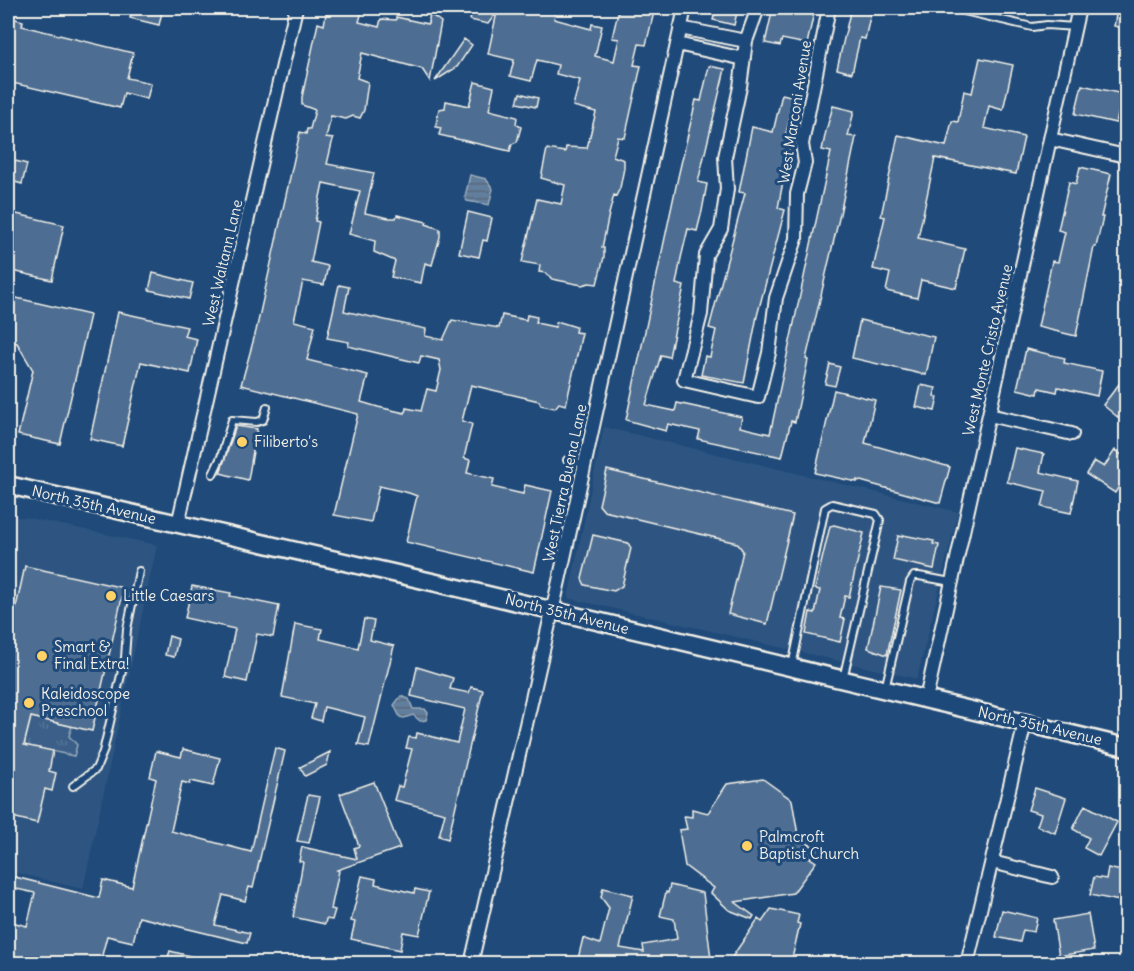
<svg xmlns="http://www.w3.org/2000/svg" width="1134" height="971" font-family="Delius,sans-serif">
<defs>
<pattern id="park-tufts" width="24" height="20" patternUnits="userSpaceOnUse" patternTransform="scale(1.5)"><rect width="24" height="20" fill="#3a5f88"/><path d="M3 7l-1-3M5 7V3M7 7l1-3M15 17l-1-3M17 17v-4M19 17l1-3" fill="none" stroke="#577699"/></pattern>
<pattern id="water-rules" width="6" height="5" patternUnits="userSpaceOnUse" patternTransform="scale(1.5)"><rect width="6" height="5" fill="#627e9d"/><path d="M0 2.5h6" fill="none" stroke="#58687a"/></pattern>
</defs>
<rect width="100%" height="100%" fill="#1f4a7a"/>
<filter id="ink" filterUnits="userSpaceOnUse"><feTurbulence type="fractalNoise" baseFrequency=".0167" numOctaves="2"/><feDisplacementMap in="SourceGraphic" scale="12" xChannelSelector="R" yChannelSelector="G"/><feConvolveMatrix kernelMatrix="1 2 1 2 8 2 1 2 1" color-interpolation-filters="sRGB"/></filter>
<g filter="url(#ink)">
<path fill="#2d5581" d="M604,427L958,512L917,679L568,598Z
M8,516L29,518L157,545L83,889L8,871Z"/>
<path fill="url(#park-tufts)" stroke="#97a8b8" stroke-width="1.5" d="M31,717L72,726L69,736L77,745L74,756L24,745Z"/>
<path fill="url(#water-rules)" stroke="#9cacbb" stroke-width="1.5" d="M470,175L486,179L493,189L489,205L467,201L465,197Z
M401,696L409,699L413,709H425L428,713L426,720L420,721L413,715L404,718L400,717L394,705Z"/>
<path fill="#4d6e92" stroke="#f4f1e8" stroke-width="1.5" d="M132,8H163L159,25L130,18Z
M327,8H363L359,22L379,27L381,19L396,20V17L428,24L430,14L441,22L430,81L422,69L362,53L357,78L368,82L364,110L360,118L353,116L346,119L331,116L326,138L333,139L327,164L374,173L365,213L389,218H396L397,215L427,222L426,224L440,229V237L432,265L425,263L421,283L391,277L395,261L374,252L375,241L349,234L360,191L323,183L315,221L319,222L311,262L328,266L324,285L303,281L294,321L315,326L307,360L368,375L361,402L378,407L405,413L406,408L421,411L427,389L436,391L441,370L439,360L421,356L419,363L348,346L349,342L327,338L339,285L349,287L344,311L426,329L425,336L443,340L452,320L499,328L502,315L526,320L527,315L537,317L536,323L555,327L556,323L560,322L576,327L575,332L582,333L566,405L559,403L555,408L541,405L539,401L471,385L462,421L472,424L464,458L470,460L467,473L494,479L492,487L523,494L525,485L552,491L534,572L406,542L417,496L409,493L379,486L371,522L334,515L358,414L241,385L256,331L300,132L306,134L307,129H310L315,110L302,105V97L318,23L324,25Z
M453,8H556L554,19L591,29L592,24L602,26L595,56L614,61L619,39L612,38L619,8H655L646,45L639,44L634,65L641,66L625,138L618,137L613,156L624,160V168L620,188L616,196L614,195L609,214L602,248H604V257L597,284L589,283L582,285L552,279L546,273L539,272L540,265L522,262L537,199L561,204L565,185L541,178L547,149L565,152L566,147L587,148L596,112L573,106L580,80L556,74L558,65L537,60L531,81L510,76L514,60L488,54L497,12L488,24L470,20L471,16L452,12Z
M716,8H738L734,25L713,20Z
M773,8H815L807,44L782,39L780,46L765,43Z
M851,8H872L865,39L860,38L852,73L837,69Z
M1117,10L1126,13V29L1114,26Z
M8,17L23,21L22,26L133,53L127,78L151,83L147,99L124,93L120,108L8,82Z
M464,39L472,45L457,67L435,81Z
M980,58L1013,65L1003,110L989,106L984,128L1024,137L1016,174L935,158L918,238L965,249L956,288L921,280L917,298L886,291L890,273L873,269L885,217L881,216L898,135L946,146L952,121L958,122L964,91L972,93Z
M709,66L725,69L698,182L707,184L702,211L697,231L688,229L681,258L676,284L684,286L669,357L661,355L646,405L675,411L677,403L742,417L740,427L770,434L831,152L822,150L826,131L833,106L854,111L848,136L856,137L840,214L806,359L808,360L795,422L791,421L782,457L698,439L700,431L668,424L666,431L626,420L678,177L696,100L701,101Z
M475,82L494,87L489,110L517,117L516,124L521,127L517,142L512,144L510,151L439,135L441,128L436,127V124L439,109L445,108L446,101L469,106Z
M1082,85L1123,94L1116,123L1075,114Z
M520,93L538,98L536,107L517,103Z
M782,94L795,97L785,138L791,139L778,208L785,210L757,316L744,383L701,375L705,356L710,357L716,330L709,328L745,193L739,192L752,127L773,132Z
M8,159L27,164L22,184L8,180Z
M1080,167L1111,174L1101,217H1103L1096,247H1094L1076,336L1038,327L1052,261L1058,262L1065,232L1058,230L1069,182L1076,184Z
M8,212L64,225L52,280L8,270Z
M468,212L492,218L487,241L483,240L479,257L459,253Z
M153,273L193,283L189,299L149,290Z
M8,296L90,315L60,444L18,435L33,370L17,343L8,341Z
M118,312L187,327L184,336L197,339L190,373L141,362L122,446L90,439Z
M860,320L934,337L926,375L852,358Z
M1026,349L1065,358L1064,363L1102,371L1097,396L1058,387L1057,392L1039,388L1038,394L1017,389Z
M830,364L840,367L835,386L825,384Z
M1126,375V424L1103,405Z
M921,385L936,388L934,396L938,397L935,411L916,407Z
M834,390L875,400L865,443L950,467L940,503L857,480V482L815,473Z
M236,426L257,429L248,480L220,473Z
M1015,448L1044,454L1040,472L1078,481L1071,513L1042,507L1046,491L1007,482Z
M1115,450L1126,458V475L1115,493L1086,474L1094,461L1104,467Z
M607,470L793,515L767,624L728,614L743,551L737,543L604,511L599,505Z
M834,525L864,533L849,597L845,596L840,618L845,619L840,642L806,634L810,612L815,613L820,590L815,589L830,526Z
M593,535L628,543L631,548L622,586L614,591L585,585L582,579Z
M903,535L934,541L933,544L939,545L934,569L893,560L898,536L902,537Z
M25,566L124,588L92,731L31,717L24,745L53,751L49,771L56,773L52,791L45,789L37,823L8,816V644Z
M192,586L231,593L230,596L279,606L273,637L257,634L247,682L225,677L235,629L185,618Z
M881,587L901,590L887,655L868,648Z
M364,619L374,621L370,640L394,646L369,747L358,745L365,717L324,707L321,721L311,718L315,704L282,697L295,624L322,629L320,639L358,648Z
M169,636L178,639L174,657L165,655Z
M417,667L453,678L450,689L469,693L471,687L483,690L448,839L439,836L445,813L394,800L398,786L402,787L412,749L406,748L409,737L416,738L417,733L457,743L465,709L411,696Z
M275,748L285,751L253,888L249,887L245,901L223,895L215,925L250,933L247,943L139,917L133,942L107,936L100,963H22L8,960V921L27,926L35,893L12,888L15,877L99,898L103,880L132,887L156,779L150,777L156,751L181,757L183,749L220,758L213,786L191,781L190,784L182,782L171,831L251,852Z
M330,752L327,765L305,776L300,767Z
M763,779L792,800L798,835L810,837L806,843L818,848L810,858L816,862L793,893L735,902L754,916L752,919L729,910L711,893L714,888L685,866L679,830L687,829L684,816L692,817V809L708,813L727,784Z
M374,782L400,848L337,870L339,871L331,909L335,910L332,920L326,919L325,924L293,917L303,862L299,861L302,847L357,859L354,848L359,846L340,794Z
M1035,788L1066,798L1055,833L1037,826L1041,814L1028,810Z
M308,795L320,797L309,843L297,841Z
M1085,805L1117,822L1099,856L1084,848L1089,838L1073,829Z
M1108,868L1126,872L1125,902L1090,895L1094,877L1106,879Z
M362,876L376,879L375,884L414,893L415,889L429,892L419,935L403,932L400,950L351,939L355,922L351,921Z
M670,885L703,893L711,959L681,963H577L583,938L600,944L609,908L601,897L603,888L633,895L620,948L644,952L643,945L677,939L674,919L660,916L666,892L668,893Z
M771,909L799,915L797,923L800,924L791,963H728L758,919L762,922Z
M1002,910L1037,918L1034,932L1023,930L1020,942L996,937Z
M1088,914L1094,950L1059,956L1053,920Z
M170,951L206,960L205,963H166Z"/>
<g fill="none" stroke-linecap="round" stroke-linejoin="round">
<g stroke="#f4f1e8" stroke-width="10">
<path id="service" d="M951,8L1032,27L1047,25L1075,27
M567,460L584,464
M213,474L221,457L232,420L257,422L263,420L267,407
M8,501L11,487
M792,666L825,508L832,504L876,514L880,520L843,679
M885,689L910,582L914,576H919L951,582
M73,786L96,769L103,752L125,658L127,629L139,571"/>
</g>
<g stroke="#f4f1e8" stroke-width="16">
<path id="minor" d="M758,8L746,41L740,87L725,157L727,189L721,229L706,255L701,314L684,380L758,397L769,353L776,298L796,239L797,194L805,163L802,144L829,8
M680,28L746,41
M677,44L744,59
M1050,139L1126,156
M989,415L1072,434
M178,524L296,8
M926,699L1079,8
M992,862L1052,877
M471,964L559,581L685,8
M967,964L1025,723"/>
</g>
<g stroke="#f4f1e8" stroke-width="21">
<path id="secondary" d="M8,485L454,587L1126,747"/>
</g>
<use href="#service" stroke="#1f4a7a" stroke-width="6"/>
<use href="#minor" stroke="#1f4a7a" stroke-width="12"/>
<use href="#secondary" stroke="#1f4a7a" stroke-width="16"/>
</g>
</g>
<g fill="#ffd166" stroke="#1f4a7a" stroke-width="2">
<circle cx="242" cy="442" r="6"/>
<circle cx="111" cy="596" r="6"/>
<circle cx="42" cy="656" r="6"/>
<circle cx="29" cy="703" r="6"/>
<circle cx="747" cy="846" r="6"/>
</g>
<g text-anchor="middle" stroke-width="6" stroke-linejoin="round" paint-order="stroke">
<g font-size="15" fill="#f4f1e8" stroke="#1f4a7a">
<text transform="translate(795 112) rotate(-81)" y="5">West Marconi Avenue</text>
<text transform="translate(223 263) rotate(-77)" y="5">West Waltann Lane</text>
<text transform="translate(988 350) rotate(-77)" y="5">West Monte Cristo Avenue</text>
<text transform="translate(565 483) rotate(-78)" y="5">West Tierra Buena Lane</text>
<text transform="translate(94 505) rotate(13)" y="5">North 35th Avenue</text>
<text transform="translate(567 614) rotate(14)" y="5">North 35th Avenue</text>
<text transform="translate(1040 726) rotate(13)" y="5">North 35th Avenue</text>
</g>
<g font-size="15" fill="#f4f1e8" stroke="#1f4a7a" text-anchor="start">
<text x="254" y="447">Filiberto's</text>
<text x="123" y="601">Little Caesars</text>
<text x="54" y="652">Smart &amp;<tspan x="54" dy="17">Final Extra!</tspan></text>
<text x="41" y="699">Kaleidoscope<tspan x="41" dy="17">Preschool</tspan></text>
<text x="759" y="842">Palmcroft<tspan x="759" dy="17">Baptist Church</tspan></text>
</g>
</g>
<rect width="1134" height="971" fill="none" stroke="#1f4a7a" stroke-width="30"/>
<rect x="15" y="15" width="1104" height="941" fill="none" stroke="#f4f1e8" stroke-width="2" filter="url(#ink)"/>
</svg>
